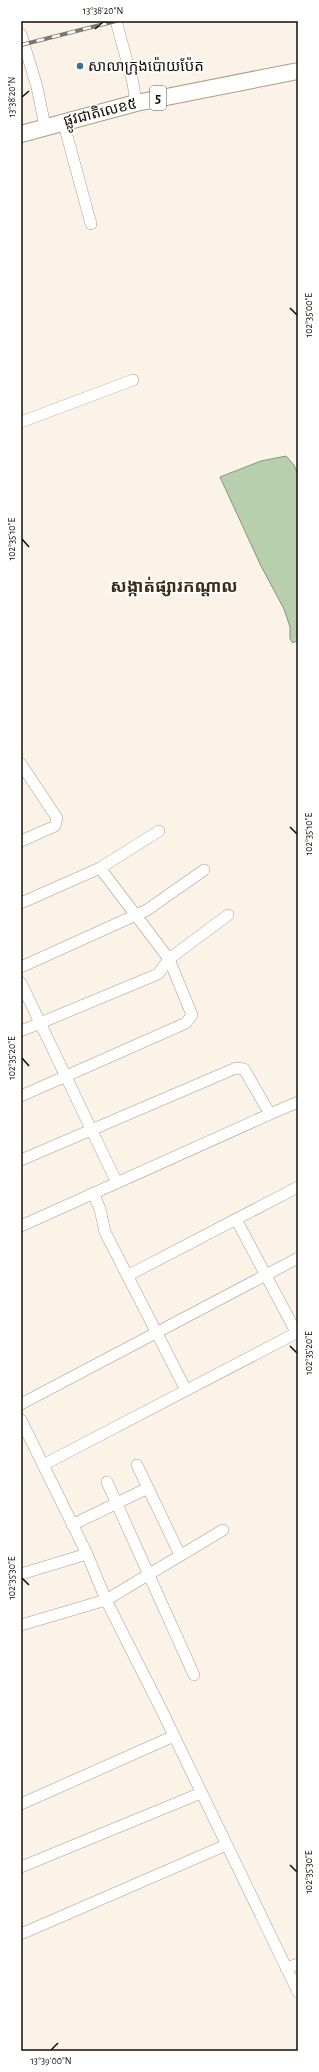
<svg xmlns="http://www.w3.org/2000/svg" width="319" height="2072" font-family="'Alegreya Sans','Noto Sans Khmer',sans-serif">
<rect width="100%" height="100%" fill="#fbf2e8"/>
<path fill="#b8cfad" stroke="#87957b" d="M286,456L294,465L298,475V640L293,643L290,639V627L284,609L261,566L220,477L261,461Z"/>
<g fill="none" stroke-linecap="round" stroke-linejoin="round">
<g stroke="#b19c83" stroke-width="12">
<path id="minor" d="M116,21L133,83L136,103
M21,34L37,87L45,126
M63,121L91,224
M21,422L133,380
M21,764L57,818L55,826L21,841
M21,903L100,868L159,831
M21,967L147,910L204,870
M21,983L117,1183
M21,1031L158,974L169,959L228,915
M21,1096L186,1023L192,1015L169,959L100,868
M270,1114L298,1102
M21,1160L236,1068L244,1069L270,1114L21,1226
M93,1193L100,1209L105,1232L186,1390
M236,1219L296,1332
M127,1276L298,1187
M21,1404L298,1258
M21,1420L87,1554L106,1600L162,1711L298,1992
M43,1465L298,1332
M137,1465L180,1555
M107,1482L194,1675
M72,1525L148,1488
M21,1574L87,1554
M21,1625L106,1600L223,1530
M21,1804L174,1736
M21,1867L201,1793
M21,1934L226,1845
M286,1968L298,1964"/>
</g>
<g stroke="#b19c83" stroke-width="18">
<path id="highway" d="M21,134L136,103L298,71"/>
</g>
<use href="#minor" stroke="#fff" stroke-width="11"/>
<use href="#highway" stroke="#fff" stroke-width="16"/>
<g stroke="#7f776e" stroke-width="4">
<path id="rail" d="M21,45L116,21"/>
</g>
<use href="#rail" stroke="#fff" stroke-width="2.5" stroke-dasharray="8" stroke-linecap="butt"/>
</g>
<path fill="none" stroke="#150e06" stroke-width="1.5" d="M95,29L103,22M22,97L29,91M290,308L297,315M22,539L29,547M290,827L297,834M22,1058L29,1066M290,1346L297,1353M22,1578L29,1585M290,1865L297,1872M51,2050L58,2043"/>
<circle fill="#3a718c" stroke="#fff" stroke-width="1.5" cx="80" cy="66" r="4"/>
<g text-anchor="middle" stroke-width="3.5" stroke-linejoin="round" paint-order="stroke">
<rect fill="#fff" stroke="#5b5651" stroke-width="1" x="150" y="86" width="16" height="24" rx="3"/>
<g font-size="14" font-weight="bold" fill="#150e06">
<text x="158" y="103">5</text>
</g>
<g font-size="15" fill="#150e06" stroke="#fff" text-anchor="start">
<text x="88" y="71">សាលាក្រុងប៉ោយប៉ែត</text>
</g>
<g font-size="15" fill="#150e06" stroke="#fff">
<text transform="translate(100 112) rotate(-14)" y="5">ផ្លូវជាតិលេខ៥</text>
</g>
<g font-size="17" font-weight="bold" fill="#3c2b16" stroke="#fff">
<text x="174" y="592">សង្កាត់ផ្សារកណ្ដាល</text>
</g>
</g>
<rect width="319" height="2072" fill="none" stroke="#ffffff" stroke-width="44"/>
<rect x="22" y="22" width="275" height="2028" fill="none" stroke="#150e06" stroke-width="1.5"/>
<g font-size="10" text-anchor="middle" fill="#150e06">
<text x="103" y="14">13°38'20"N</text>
<text transform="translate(11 97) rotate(-90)" y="4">13°38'20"N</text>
<text transform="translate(308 315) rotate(-90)" y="4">102°35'00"E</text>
<text transform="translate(11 539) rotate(-90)" y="4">102°35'10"E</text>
<text transform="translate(308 834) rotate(-90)" y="4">102°35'10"E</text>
<text transform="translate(11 1058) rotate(-90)" y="4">102°35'20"E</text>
<text transform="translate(308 1353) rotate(-90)" y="4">102°35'20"E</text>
<text transform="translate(11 1578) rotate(-90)" y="4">102°35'30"E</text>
<text transform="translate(308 1872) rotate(-90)" y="4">102°35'30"E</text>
<text x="51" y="2064">13°39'00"N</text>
</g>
</svg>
